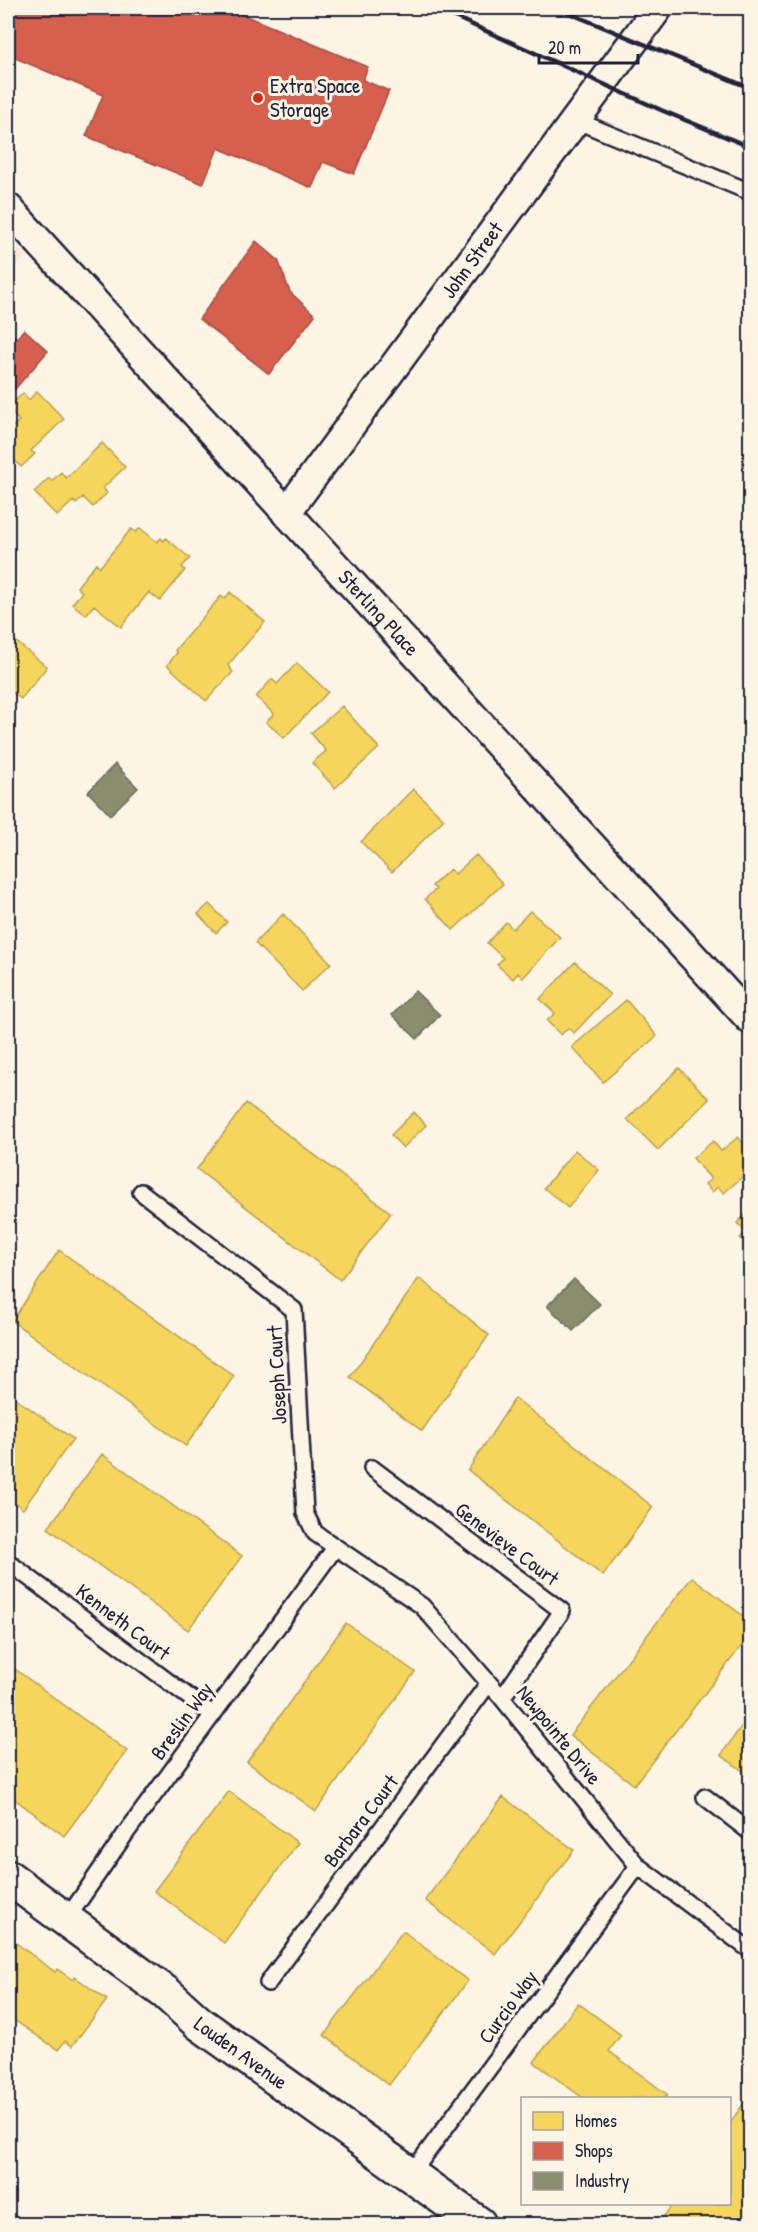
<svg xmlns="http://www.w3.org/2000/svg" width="758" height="2232" font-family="'Patrick Hand',sans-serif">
<rect width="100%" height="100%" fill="#fcf5e5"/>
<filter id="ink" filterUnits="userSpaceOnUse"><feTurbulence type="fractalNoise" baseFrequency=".0167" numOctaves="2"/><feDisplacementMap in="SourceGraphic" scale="12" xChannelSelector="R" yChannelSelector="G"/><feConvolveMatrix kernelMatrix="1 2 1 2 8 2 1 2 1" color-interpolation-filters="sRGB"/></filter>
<g filter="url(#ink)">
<path fill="#fbe7d4" d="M8,236L26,257L8,274Z"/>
<path fill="#f6d55c" stroke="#b69f52" stroke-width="1.5" d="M37,391L64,419L31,451L35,454L21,467L8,453V428L9,430L19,421L8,408L23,393L29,400Z
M102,443L125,467L103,488L107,493L93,507L83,497L76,504L73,501L57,516L34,492L49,478L52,481L61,472L66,478Z
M140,528L157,542L161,538L164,541L166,538L190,558L182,567L185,570L160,601L149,592L121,627L94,605L86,615L72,604L82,592L77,587L96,563L100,567L131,529L136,532Z
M230,592L265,622L228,665L233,672L206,701L167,665L177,653L175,650L221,596L225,599Z
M8,635L47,667L21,699L8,689Z
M297,663L328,692L284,738L266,722L274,714L256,697L272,679L277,684Z
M342,706L379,748L335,788L312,763L326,751L311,733Z
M413,789L444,819L392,872L361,842Z
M476,855L503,884L453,930L425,899L436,889L432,886L450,869L455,874Z
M209,904L227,922L216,933L198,914Z
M530,911L560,937L523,978L518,973L513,979L497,965L503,958L487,943L506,922L513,929Z
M283,914L331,963L302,991L255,943Z
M575,962L610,995L574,1033L568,1028L561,1035L547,1021L555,1013L540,999Z
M626,1000L657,1036L603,1082L572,1047Z
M679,1068L709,1099L658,1150L627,1119Z
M246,1103L391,1213L340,1280L197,1169Z
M414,1112L426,1125L403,1148L391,1135Z
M738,1137L750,1151V1170L724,1193L718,1187L712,1192L705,1184L711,1179L693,1158L713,1141L721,1151Z
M575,1150L599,1170L568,1208L544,1188Z
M750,1210V1248L740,1238L746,1232L737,1223Z
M59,1250L234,1376L186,1446L12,1321Z
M419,1278L489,1335L422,1431L350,1377Z
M8,1393L73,1439L23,1509L8,1498Z
M515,1398L653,1507L603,1576L468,1470Z
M102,1454L242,1556L188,1630L48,1528Z
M692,1577L750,1621V1635L634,1785L570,1735Z
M346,1623L415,1672L316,1811L247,1762Z
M8,1664L127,1751L64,1836L8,1794Z
M750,1714V1776L721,1755Z
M229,1791L298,1843L224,1943L154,1891Z
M503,1797L574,1850L495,1954L425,1900Z
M403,1931L468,1981L389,2085L324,2035Z
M8,1937L55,1972L57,1969L73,1980L75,1977L107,2000L72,2046L65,2041L58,2050L8,2016Z
M578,2003L621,2035L609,2051L668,2095L665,2098H583L534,2062Z
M750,2094V2224H658L673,2204H730V2123Z"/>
<path fill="#d6604d" stroke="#a04d48" stroke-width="1.5" d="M8,8H227L368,67L363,80L389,91L354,174L323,162L312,188L218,148L203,184L86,136L103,95L8,55Z
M256,241L278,260L290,292L315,315L269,374L199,319Z
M24,329L48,351L8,397V340L12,334L17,338Z"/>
<path fill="#8c8c6e" stroke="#6c6c5f" stroke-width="1.5" d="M115,764L138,788L110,815L88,792Z
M415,991L440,1015L417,1039L392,1015Z
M574,1279L600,1304L573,1331L547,1306Z"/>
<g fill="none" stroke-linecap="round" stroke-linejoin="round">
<g stroke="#22223b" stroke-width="20">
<path id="lane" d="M575,120L750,192
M141,1192L294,1310L305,1513L315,1533L422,1606L502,1698L638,1866L750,1950
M372,1468L562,1611L502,1698
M8,1562L213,1715
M705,1797L750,1832
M66,1920L126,1833L335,1548
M268,1983L488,1684
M411,2174L638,1866"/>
</g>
<g stroke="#22223b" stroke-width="33">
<g id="street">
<path id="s1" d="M8,208L750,1019"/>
<path id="s2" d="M286,513L658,8"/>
</g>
</g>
<g stroke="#22223b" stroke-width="38">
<g id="secondary">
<path id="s3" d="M8,1877L166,1993L199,2023L479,2224"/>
</g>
</g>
<use href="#lane" stroke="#fcf5e5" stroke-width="15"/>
<use href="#street" stroke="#fcf5e5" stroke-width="28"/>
<use href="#secondary" stroke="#fcf5e5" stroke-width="33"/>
<path stroke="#22223b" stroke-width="4.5" d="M435,8L661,110L750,147
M557,8L750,88"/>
</g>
</g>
<circle fill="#c8321e" stroke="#fcf5e5" stroke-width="2" cx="258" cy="98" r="6"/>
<g text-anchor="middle" stroke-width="6" stroke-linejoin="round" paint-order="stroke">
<g font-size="21" fill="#22223b" stroke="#fcf5e5" text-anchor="start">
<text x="270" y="93">Extra Space<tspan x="270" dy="24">Storage</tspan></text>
</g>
<g font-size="21" fill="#22223b" stroke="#fcf5e5">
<text dy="7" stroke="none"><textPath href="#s2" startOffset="314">John Street</textPath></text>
<text dy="7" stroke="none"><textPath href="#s1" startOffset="549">Sterling Place</textPath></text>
<text transform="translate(277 1375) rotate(-93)" y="7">Joseph Court</text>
<text transform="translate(507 1544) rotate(37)" y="7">Genevieve Court</text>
<text transform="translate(123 1622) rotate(37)" y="7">Kenneth Court</text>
<text transform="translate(182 1721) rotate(-54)" y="7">Breslin Way</text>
<text transform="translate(559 1735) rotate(51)" y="7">Newpointe Drive</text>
<text transform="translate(361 1821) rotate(-53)" y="7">Barbara Court</text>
<text transform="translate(508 2007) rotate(-54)" y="7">Curcio Way</text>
<text dy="7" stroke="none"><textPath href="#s3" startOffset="292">Louden Avenue</textPath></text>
</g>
</g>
<rect width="758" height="2232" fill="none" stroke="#fcf5e5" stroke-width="30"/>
<rect x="15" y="15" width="728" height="2202" fill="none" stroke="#22223b" stroke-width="2" filter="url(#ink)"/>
<rect x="521" y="2097" width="210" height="108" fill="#fcf5e5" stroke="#a5a1a1" stroke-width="1.5"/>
<rect x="533" y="2112" width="30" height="18" fill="#f6d55c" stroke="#a5a1a1" stroke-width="1.5"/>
<text x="575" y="2127" font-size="18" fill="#22223b">Homes</text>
<rect x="533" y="2142" width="30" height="18" fill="#d6604d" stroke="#a5a1a1" stroke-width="1.5"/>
<text x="575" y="2157" font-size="18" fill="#22223b">Shops</text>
<rect x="533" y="2172" width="30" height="18" fill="#8c8c6e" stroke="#a5a1a1" stroke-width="1.5"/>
<text x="575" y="2187" font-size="18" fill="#22223b">Industry</text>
<path d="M539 54v9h99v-9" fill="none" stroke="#22223b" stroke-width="3"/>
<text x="548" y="54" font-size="18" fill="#22223b" stroke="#fcf5e5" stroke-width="4.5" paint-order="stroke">20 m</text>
</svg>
